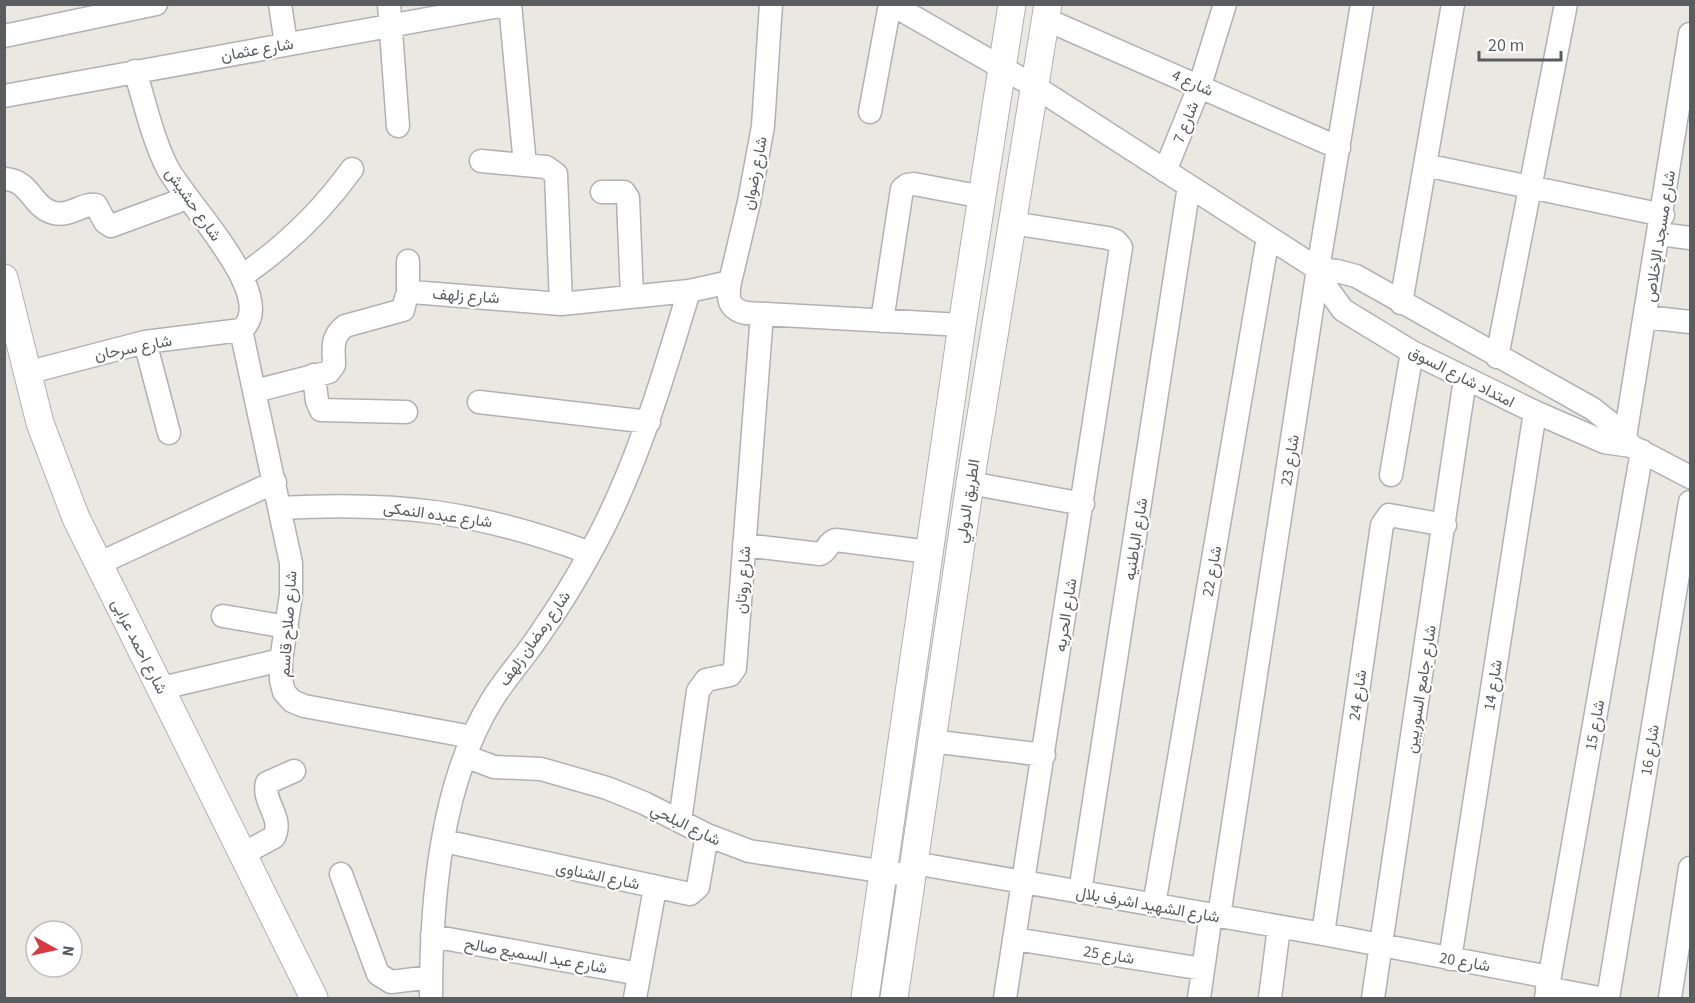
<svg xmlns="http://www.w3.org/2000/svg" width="1695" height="1003" font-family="'Source Sans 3',Vazirmatn,sans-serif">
<rect width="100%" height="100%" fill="#ebe7e1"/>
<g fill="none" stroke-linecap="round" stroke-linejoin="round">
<g stroke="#aeb2b5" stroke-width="25">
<path id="minor" d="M280,4L286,44
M389,4L398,126
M510,4L525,165
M771,4L763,126L749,202L730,282C727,298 728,309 746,313L962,325
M891,4L1034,86L1318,269L1337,271L1356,276L1593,409L1618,429L1631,446
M1045,19L1339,148
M4,36L156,4
M135,71C145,103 152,137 167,167C183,200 282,298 241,330
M4,96L510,4
M870,112L890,4
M481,161L546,167L556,174L561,304
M1425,165L1663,215
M1165,171L1200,85L1225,4
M4,179C30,179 32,208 54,213C70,217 82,203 96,205L105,222L111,226L187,198
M602,192H624L628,198L632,296
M1659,234L1690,238
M408,261V294
M1318,269L1324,284L1343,310L1412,352L1535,412L1604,442L1631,446L1690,477
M242,276C286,246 321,212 352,169
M1401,303L1453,4
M1646,317L1690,322
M882,321L902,189L907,185L914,184L983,197
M241,330L291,563V595L281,660V680L284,692L292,701L304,706L472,737
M145,342L169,433
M1497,357L1566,4
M26,373L145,342L241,330
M314,375L317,401L321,410L406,412
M255,391L329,372L334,365C334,349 330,338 345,326L403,310L406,298L412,292L561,304L689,291L730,282
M479,402L649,422
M1625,437L1690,34
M1391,475L1412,352
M970,483L1083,504
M280,508C398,501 479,512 590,553
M744,545L820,554C828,551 827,542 836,540L929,552
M98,564L275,482
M223,616L287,627
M162,688L281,660
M931,741L1044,755
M465,756L494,767L541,769L607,788L644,803L707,835L749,851L912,876
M680,821L698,691L706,680L730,675L735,668L762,314
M444,841L690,894L698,887L707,835
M243,854L274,837C284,817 262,803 267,783L294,771
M914,863L1323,934L1549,977
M341,874L378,974L391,982L431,977
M1080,892L1189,186
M1154,905L1268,237
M1219,916L1318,269L1362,4
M1323,934L1382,525L1389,515L1445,525
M432,936L639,974
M1015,939L1203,969
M1450,959L1535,412
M1547,988L1599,998
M431,998C431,902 440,784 492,700C506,677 525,657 540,634C558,608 575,581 590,553C636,471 662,380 689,291
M635,998L655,888
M1005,998L1121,247L1116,241L1108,238L1012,223
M1199,998L1211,914
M1270,998L1279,927
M1373,998L1465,379
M1546,998L1642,451
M1608,998L1690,502
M1670,998L1690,868"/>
</g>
<g stroke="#aeb2b5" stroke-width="29">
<path id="tertiary" d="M4,278L40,423L76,518L314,998
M865,998L962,325L1012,4
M894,998L970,483L1048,4"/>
</g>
<use href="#minor" stroke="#fff" stroke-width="22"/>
<use href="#tertiary" stroke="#fff" stroke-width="27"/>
</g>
<g text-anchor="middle" stroke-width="4.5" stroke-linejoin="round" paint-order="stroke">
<g font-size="16" fill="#595d60" stroke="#fff">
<text transform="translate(257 49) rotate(-10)" y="6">شارع عثمان</text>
<text transform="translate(1193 82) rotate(24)" y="6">شارع 4</text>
<text transform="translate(1185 122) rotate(-68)" y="6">شارع 7</text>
<text transform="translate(754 173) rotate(-79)" y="6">شارع رضوان</text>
<text transform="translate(194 204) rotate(55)" y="6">شارع حشيش</text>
<text transform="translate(1659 236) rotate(-81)" y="6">شارع مسجد الإخلاص</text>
<text transform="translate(466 295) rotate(4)" y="6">شارع زلهف</text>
<text transform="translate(133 347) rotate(-11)" y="6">شارع سرحان</text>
<text transform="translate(1462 376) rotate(27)" y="6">امتداد شارع السوق</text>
<text transform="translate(1289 460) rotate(-81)" y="6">شارع 23</text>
<text transform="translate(967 501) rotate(-81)" y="6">الطريق الدولي</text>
<text transform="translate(438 514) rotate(8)" y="6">شارع عبده النمكى</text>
<text transform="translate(1135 539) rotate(-81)" y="6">شارع الباطنيه</text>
<text transform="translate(1211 571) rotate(-80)" y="6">شارع 22</text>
<text transform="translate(742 580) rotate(-86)" y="6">شارع روتان</text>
<text transform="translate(1065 615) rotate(-81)" y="6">شارع الحريه</text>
<text transform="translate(287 624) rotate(-86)" y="6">شارع صلاح قاسم</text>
<text transform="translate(534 638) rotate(-55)" y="6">شارع رمضان زلهف</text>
<text transform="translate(140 646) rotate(63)" y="6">شارع احمد عرابى</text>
<text transform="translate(1492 685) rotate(-81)" y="6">شارع 14</text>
<text transform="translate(1420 689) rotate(-81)" y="6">شارع جامع السوريين</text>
<text transform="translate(1357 695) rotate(-82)" y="6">شارع 24</text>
<text transform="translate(1594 725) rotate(-80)" y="6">شارع 15</text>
<text transform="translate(1649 750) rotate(-81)" y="6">شارع 16</text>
<text transform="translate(686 824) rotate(26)" y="6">شارع البلحي</text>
<text transform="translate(598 875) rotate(12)" y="6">شارع الشناوى</text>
<text transform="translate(1148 904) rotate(10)" y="6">شارع الشهيد اشرف بلال</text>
<text transform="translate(1109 954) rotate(9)" y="6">شارع 25</text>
<text transform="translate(536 955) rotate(10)" y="6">شارع عبد السميع صالح</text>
<text transform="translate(1465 961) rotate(10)" y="6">شارع 20</text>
</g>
</g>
<rect width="1695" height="1003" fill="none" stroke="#595d60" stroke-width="12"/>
<g transform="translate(54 949) rotate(98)"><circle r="28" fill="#ffffff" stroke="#bdbebf" stroke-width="1.5"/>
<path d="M0-4.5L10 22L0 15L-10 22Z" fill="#d83941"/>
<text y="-9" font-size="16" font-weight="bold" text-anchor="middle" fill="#595d60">N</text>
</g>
<path d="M1479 51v9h82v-9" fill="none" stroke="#595d60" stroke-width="3"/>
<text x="1488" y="51" font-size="18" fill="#595d60" stroke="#ffffff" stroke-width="4.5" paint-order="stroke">20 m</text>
</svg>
